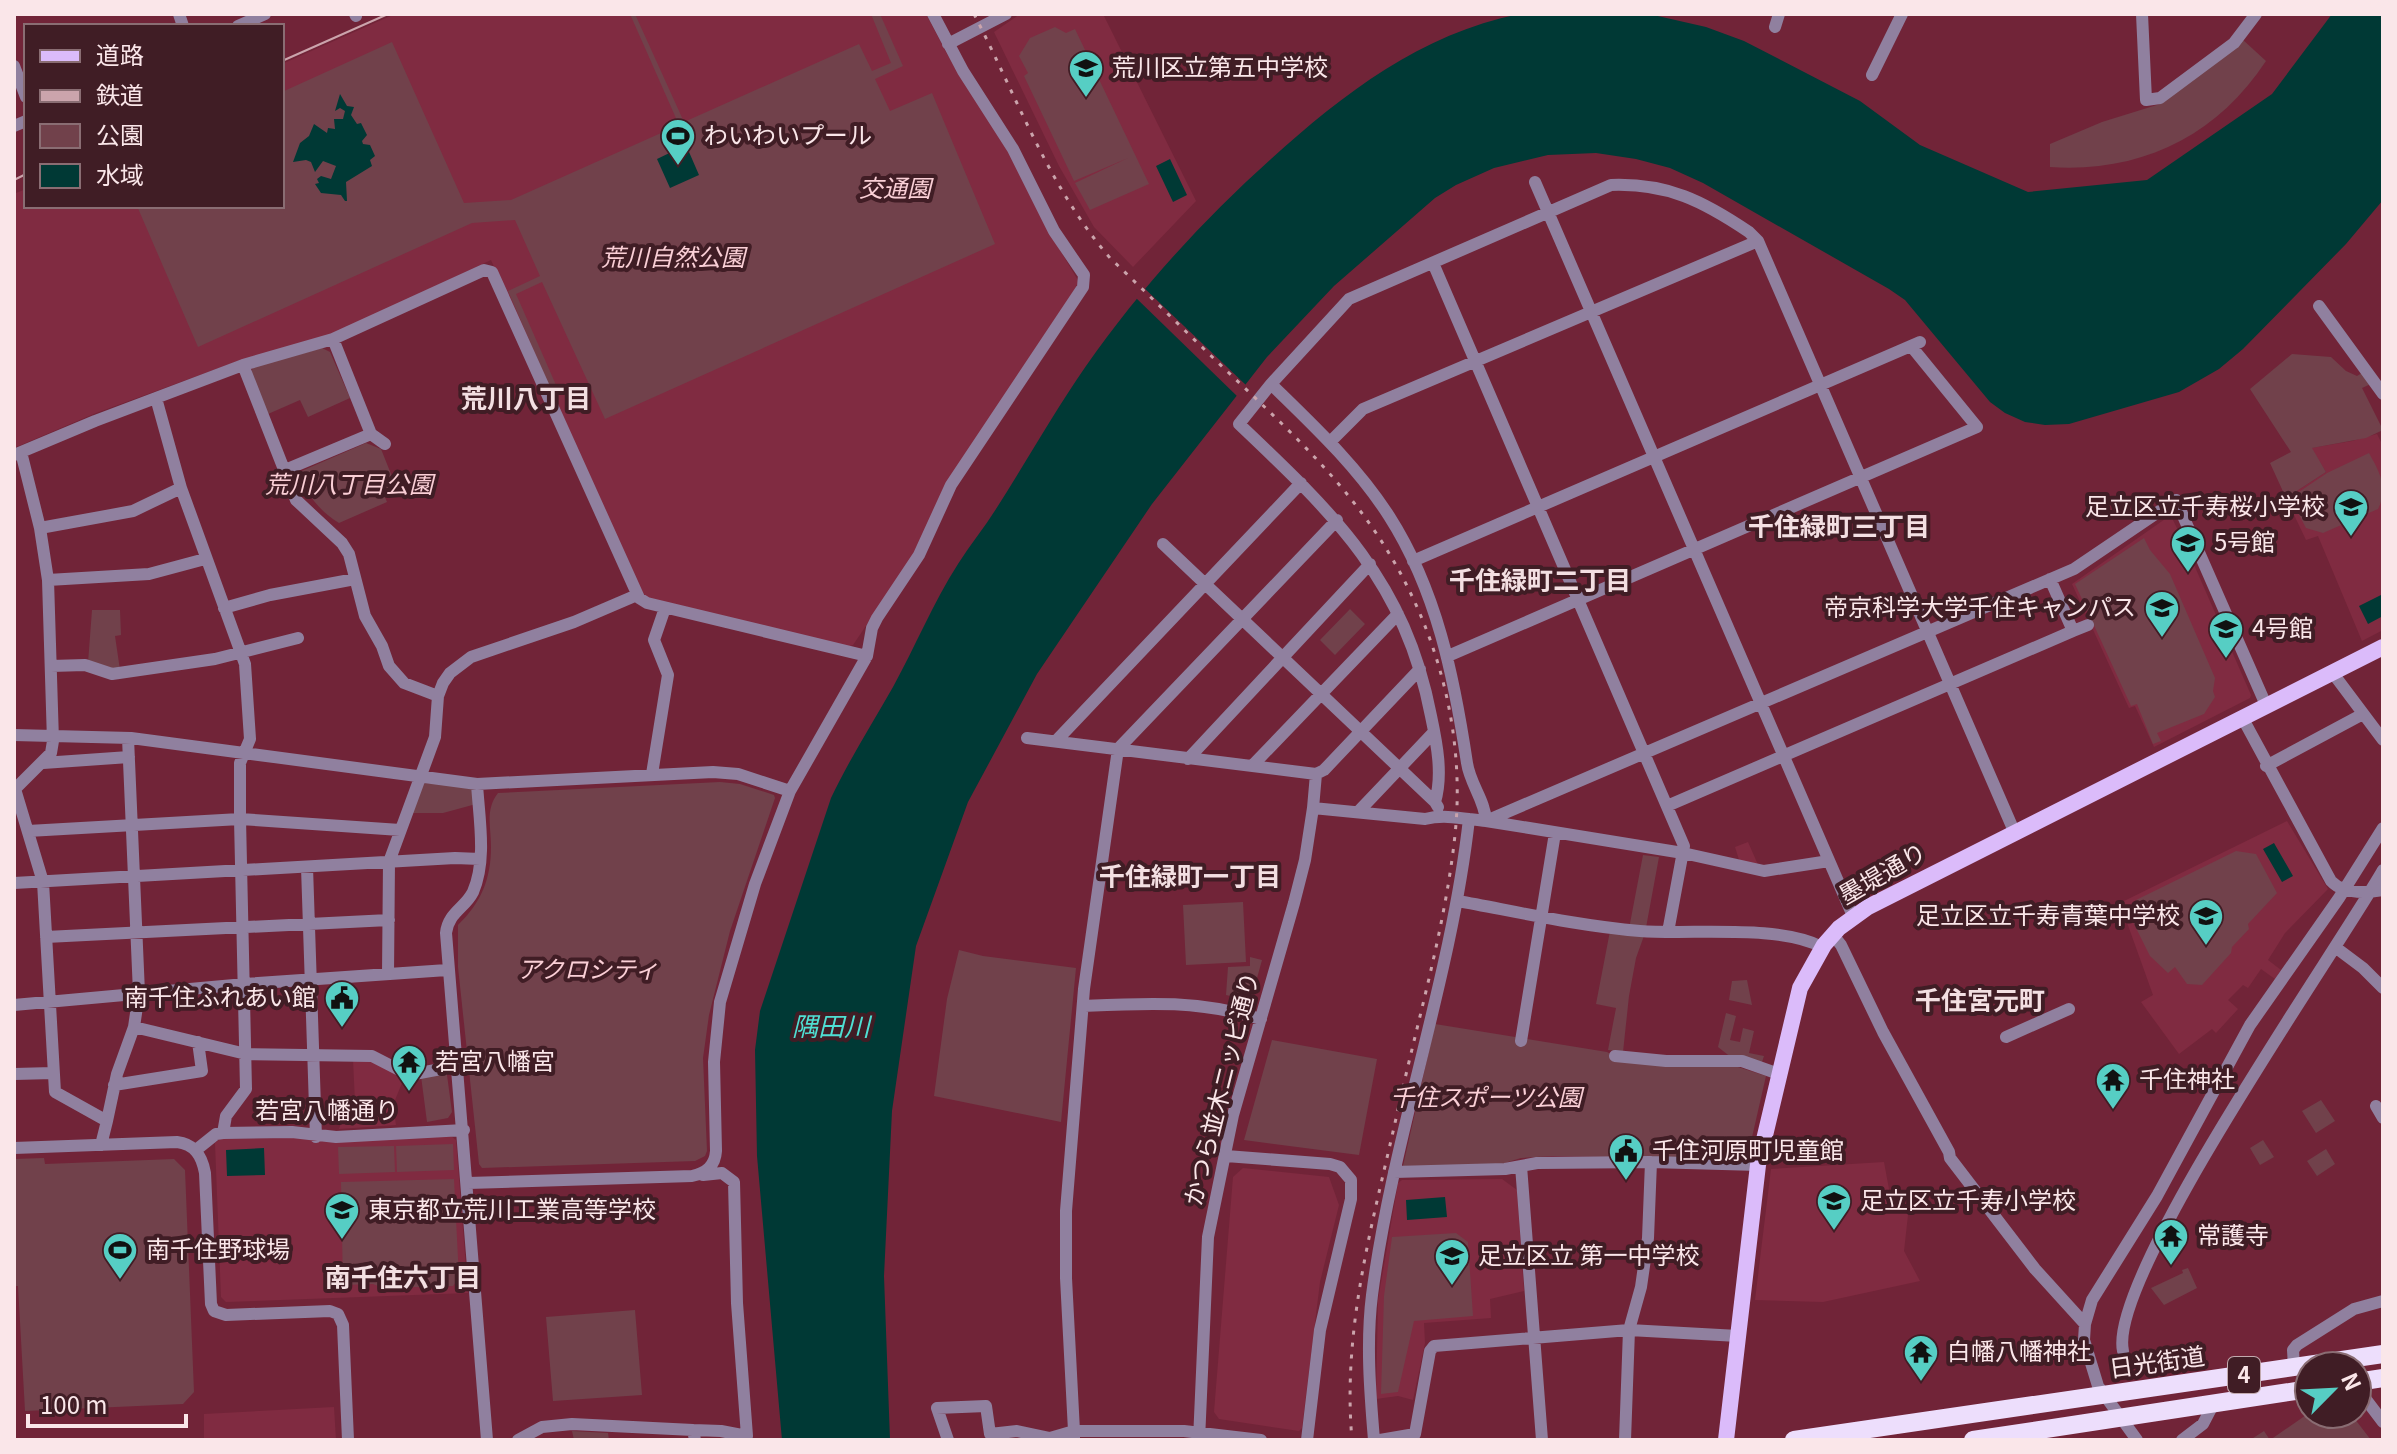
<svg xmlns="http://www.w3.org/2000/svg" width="2397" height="1454" font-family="Georgia,'Noto Sans JP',serif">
<rect width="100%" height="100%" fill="#712438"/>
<path fill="#802b41" d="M395,14H926L947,54L1001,138L1048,230L1079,282L911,559L853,645L847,647L649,599L640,591L491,260L334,334L238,361L96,413L14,448V191L16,193L26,189V206H282V64Z
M1020,14H1103L1196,201L1133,267L1094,227L1059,166L994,32Z
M2377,434L2383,446V630L2362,641L2318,536L2306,540L2286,498L2326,472L2311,448L2352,441Z
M2168,517L2172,518L2188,551L2251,695L2250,698L2154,747L2135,706L2129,708L2072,584Z
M2287,821L2328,889L2285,933L2268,960L2281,970L2275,979L2261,969L2248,988L2243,985L2228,1000L2238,1009L2216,1033L2212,1029L2179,1054L2141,1002L2153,995L2120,903Z
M1748,842L1759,867L1740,863L1735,847Z
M353,1059L372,1060L404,1078L393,1105L396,1125L339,1129L347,1103L355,1102Z
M451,1136L456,1140L468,1293L226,1302L221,1297L215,1143L220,1139Z
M1884,1162L1891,1200L1900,1199L1908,1215L1904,1251L1920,1281L1823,1302L1755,1300L1771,1169Z
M1243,1168L1329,1177L1339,1205L1320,1282L1302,1428L1299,1431L1219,1419L1214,1412L1233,1177Z
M1502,1179L1517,1190L1524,1291L1490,1299L1491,1318L1424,1323L1425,1343L1413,1400L1398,1396L1376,1399L1378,1300L1398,1183L1402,1180Z
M334,1407L336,1440H204V1414Z"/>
<path fill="#71414b" d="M630,14H635L684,122L859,44L872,71L891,63L871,14H880L903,66L875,79L890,111L932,93L995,244L605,419L542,282L516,294L556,385L550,388L508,291L540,276L515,220L472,223L198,347L137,206H282V92L392,42L464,203L511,200L679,125Z
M1055,27L1066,33L1075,29L1149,184L1090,210L1075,183L1128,158L1074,181L1024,76L1028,73L1019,56L1030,38Z
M2242,39L2266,61C2216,137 2140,173 2050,167V144L2102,122L2160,104Z
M322,348L330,352L350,398L308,417L300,400L268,414L251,373L253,367Z
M2292,354L2331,357L2346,371L2357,376L2365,371L2373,383L2362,388L2383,430L2366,438L2312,448L2326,472L2286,498L2270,463L2291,452L2250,389Z
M366,443L381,449L397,489L384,495L387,502L339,523C318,510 308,495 297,473Z
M2369,453C2379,471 2389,488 2378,509L2323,533L2306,528L2290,498L2327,473Z
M2144,538L2150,550L2170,574L2215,678L2213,691L2215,697L2204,714L2157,733L2161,741L2153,744L2137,704L2131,706L2075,584Z
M1350,609L1365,624L1335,655L1320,640Z
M92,610H120L121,635L115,636L120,670L88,663Z
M720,782L740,784L774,795L775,798L730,931L709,1015L703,1058L707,1151L705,1156L695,1161L482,1168L479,1164L458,967V925C481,903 491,879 491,847C491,826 485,810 498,793Z
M424,783L475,787L476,804L443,813H411Z
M2236,851L2256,854L2277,893L2248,924L2249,929L2232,947L2231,953L2202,985L2187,984L2175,967L2168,973L2150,956L2128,912L2139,907L2136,900Z
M1643,855L1659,857L1645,933L1636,958L1629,996L1623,1052L1608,1050L1616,1008L1596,1004L1610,931L1628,934Z
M1243,902L1246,962L1186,965L1183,905Z
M959,950L983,956L1076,968L1061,1122L934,1096L947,999Z
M1250,957L1262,960L1252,996L1248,1000L1226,995L1228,967L1250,966Z
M1747,980L1752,1005L1729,1000L1732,981Z
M1726,1013L1736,1016L1730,1040L1740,1042L1743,1028L1754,1031L1749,1053L1764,1056L1761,1065L1732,1058L1718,1047Z
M1435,1024L1607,1052L1621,1060L1738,1067L1766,1076L1747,1159L1552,1156L1521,1158L1498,1165L1403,1166Z
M1272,1040L1377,1059L1359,1155L1244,1140Z
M443,1071L447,1075L452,1112L448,1118L427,1122L421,1076Z
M2321,1100L2335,1121L2316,1133L2302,1111Z
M2263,1140L2274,1157L2260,1165L2250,1148Z
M453,1144L454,1170L397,1172L396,1146Z
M394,1146L395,1172L339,1174L338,1147Z
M2326,1149L2335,1164L2317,1176L2307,1161Z
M44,1158L45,1164L174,1159L185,1170L194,1392L183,1404L25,1411L18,1286H14V1159Z
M454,1179L459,1278L453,1286L383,1288L373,1284L343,1285L341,1182Z
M1456,1233L1468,1242L1473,1316L1414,1321L1398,1392L1381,1394L1384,1296L1392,1237Z
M2188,1268L2197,1288L2164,1305L2151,1288L2183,1273L2182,1270Z
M635,1310L642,1395L553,1401L546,1317Z
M2309,1413L2351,1414L2371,1440H2250L2264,1431L2270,1440Z
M572,1431L608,1433L609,1440H574Z"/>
<path fill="#003935" d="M1519,14H1649L1706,27L1744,41L1860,101L1920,145L2028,192L2147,180L2272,94L2332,14H2383V200L2346,244L2243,349L2219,369L2179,392L2069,424L2045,425L2025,422L2005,413L1990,402L1905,300L1889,289L1703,183L1670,168L1636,159L1596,153L1548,155L1494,168L1456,185L1435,198L1334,286L1267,357L1152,504L1037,674L968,802L916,946L892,1111L884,1276L890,1440H782L757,1156L755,1050L760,1011L831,798C849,760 872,724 893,687C915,647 933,603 958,564C970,545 984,528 996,509C1026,462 1054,412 1086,366C1140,289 1202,221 1271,159C1344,93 1421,34 1519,14Z
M340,94L347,106L354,107L351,115L357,124L361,123L367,135L362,141L363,144L370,145L375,156L370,160L372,166L346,182L347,201H345L341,195L321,193L315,184L319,183L317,179L321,176L331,179L336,166L323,161L315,172L311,162L306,160L293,162L300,143L309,136L314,124L327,133L328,128L335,129L334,119H343L345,111L340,108L335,111Z
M686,145L699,175L670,188L657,159Z
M1170,159L1187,195L1173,202L1156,166Z
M2383,594V616L2368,624L2359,606Z
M2274,843L2293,876L2282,882L2263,849Z
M264,1148L265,1175L227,1176L226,1150Z
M1445,1197L1447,1217L1407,1220L1406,1200Z"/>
<path fill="#712438" d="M1141,285L1248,387L1239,398L1134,296Z"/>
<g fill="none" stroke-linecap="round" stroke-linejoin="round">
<path stroke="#90809f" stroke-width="12" d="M179,14L183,26
M355,14L356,16
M2142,14L2146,100L2160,98L2234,43L2256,14
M238,26L265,14
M1775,27L1779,14
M948,44L1006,14
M14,66L26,97
M1872,75L1902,14
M14,126L26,121
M1535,182L1853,916
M1433,263L1684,846L1668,932
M2319,306L2383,394
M243,365L296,500L342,543L349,554L365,616L382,646L389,666L404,683L438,696
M1271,384L1239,424C1335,515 1405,581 1431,716C1437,744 1443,775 1435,802
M156,398L181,488L245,664L250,739L240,763V819L246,1089L226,1116L223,1133
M371,434L385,444
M1330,442L1363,409L1758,241
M14,455L95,421L243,365L333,339L484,270L492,272L639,598L647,603L867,656
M285,470L371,434L333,339
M40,528L133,511L181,488
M1163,544L1435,802L1438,807
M1413,561L1920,342
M48,580L149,574L205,559
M224,608L270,595L355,579
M2073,631L2088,625
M1448,656L1977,427L1911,346
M51,666L85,665L112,674L215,659L298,638
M2332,672L2383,740
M2242,717L2331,881C2343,894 2366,893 2383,890
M14,735L131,738L477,784L713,772L738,774L790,791
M1027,738L1316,774L1313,808L1425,819C1445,814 1465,819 1486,821L2074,569L2176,500L2266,705
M1056,741L1301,483
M1188,759L1370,564
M43,763L129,757
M1252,766L1398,614
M2266,766L2363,714
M652,774L668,675L654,640L665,608
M1316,774L1324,770L1420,669
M477,784C479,818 487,860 473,892C465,908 448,913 446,933L487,1440
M15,789L43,882L55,1092L107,1121L101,1145
M14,790L51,753L53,741L48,580L40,528L21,452
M1667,806L2073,631L2050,579
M1358,812L1434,732
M28,831L240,819L400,830
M1829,861L1764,871L1683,853L1486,821C1485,800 1470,784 1467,763C1454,677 1437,591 1389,516C1357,466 1313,425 1271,384L1349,299L1611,185C1668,183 1703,201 1749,232L1758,241L2014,831
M307,867L316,1137
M14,883L455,858L480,859
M1458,901C1518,912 1579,926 1640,931C1691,935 1778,924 1822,947
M1833,935L1841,945L1883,1032L1949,1152L1950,1158L2035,1269L2085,1324
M46,937L389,920
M2335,947L2363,968L2383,988
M388,974L389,862L435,737L438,696L443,683L450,673L471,657L574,622L637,595
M14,1005L245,984L447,970
M1083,1006C1147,1003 1198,1000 1261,1019
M134,1027L246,1054L372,1056L409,1075L457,1066
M2006,1037L2069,1009
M1521,1041L1555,833
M1615,1056L1666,1061H1742L1779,1074
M14,1074L53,1073
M114,1085L202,1071L198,1042
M2376,1106L2383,1118
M107,1121L117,1074L134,1027L139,993L128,738
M14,1148L177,1142C195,1144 202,1156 205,1173L211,1304L214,1311L226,1315L330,1311L338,1314L343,1325L348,1440
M196,1150L216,1134L223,1133L292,1132L336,1137L464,1130
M1226,1156L1330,1164L1340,1167L1351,1180V1199L1320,1330L1307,1440
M1521,1166L1542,1440
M1394,1172L1505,1169L1537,1163L1651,1162L1758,1165
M468,1183L692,1176C706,1173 715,1166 716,1151L714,1062L720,1002L755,884L790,791L867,656L872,628L877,618L919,555L951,485L1083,287L1084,275L1054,231L1013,149L963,71L933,14
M2123,1351C2107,1278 2337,951 2383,870
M2294,1367L2293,1350L2297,1345L2354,1309L2383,1301
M2357,1383L2364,1397L2383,1422
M518,1440L542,1427L572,1424L693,1430
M695,1440L693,1430L721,1431L747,1436L737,1303L734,1182L722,1173L703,1175
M948,1440L937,1408L986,1406L990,1434L1017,1431L1050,1438L1074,1431L1066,1278V1211L1084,989L1118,749L1337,520
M1074,1440V1431H1184L1261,1440
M1199,1440L1208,1237L1233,1115L1294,903L1305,860L1313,808
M1374,1440C1370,1392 1366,1343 1372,1295C1393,1134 1451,980 1469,819
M1380,1440L1415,1434L1430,1351L1434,1346L1629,1330L1738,1336
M1625,1440L1629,1330L1641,1287L1648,1238L1651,1162
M2137,1440L2098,1386L2084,1340L2085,1324L2092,1300L2157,1196L2250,1025L2339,898L2383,828
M2182,1440L2203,1424L2214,1403"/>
<path stroke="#dbbbfa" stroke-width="16" d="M1726,1440L1758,1165L1800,988L1824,945L1839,928L1868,907L2383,647"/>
<path stroke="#eddefc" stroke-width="18" d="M2357,1382L2383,1378
M1794,1440L2383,1354
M1973,1440L2309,1389"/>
<path stroke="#cba4ac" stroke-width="2" d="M282,61L388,14
M14,180L26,174"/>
<path stroke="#cba4ac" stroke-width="3" stroke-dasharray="4 8" stroke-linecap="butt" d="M974,14C1017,97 1048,186 1110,258C1150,296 1189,335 1229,373C1275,417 1323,461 1361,512C1430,603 1467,721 1455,835C1445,929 1417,1022 1397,1114C1373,1222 1342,1328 1352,1440"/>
</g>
<defs>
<g id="school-pin" transform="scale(1.8)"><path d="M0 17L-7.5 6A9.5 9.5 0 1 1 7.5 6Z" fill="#56cec4" stroke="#401d25"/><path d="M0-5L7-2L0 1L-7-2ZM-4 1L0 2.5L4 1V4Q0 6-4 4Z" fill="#111"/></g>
<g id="stadium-pin" transform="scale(1.8)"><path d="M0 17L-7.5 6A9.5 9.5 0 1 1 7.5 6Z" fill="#56cec4" stroke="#401d25"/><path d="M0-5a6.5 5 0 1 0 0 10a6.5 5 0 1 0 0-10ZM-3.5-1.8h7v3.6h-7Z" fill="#111"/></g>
<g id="university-pin" transform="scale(1.8)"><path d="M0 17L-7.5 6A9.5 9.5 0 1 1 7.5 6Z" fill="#56cec4" stroke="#401d25"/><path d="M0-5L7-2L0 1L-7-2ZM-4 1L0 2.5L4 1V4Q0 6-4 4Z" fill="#111"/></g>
<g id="civic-pin" transform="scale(1.8)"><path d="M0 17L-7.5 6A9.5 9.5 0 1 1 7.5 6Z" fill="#56cec4" stroke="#401d25"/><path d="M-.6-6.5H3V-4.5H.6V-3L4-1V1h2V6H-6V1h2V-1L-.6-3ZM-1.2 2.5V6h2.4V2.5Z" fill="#111"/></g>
<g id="temple-pin" transform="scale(1.8)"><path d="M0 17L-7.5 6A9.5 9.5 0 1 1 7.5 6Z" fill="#56cec4" stroke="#401d25"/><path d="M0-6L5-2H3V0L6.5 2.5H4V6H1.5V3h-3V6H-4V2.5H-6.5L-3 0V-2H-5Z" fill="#111"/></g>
</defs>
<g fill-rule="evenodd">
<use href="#school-pin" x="1086" y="68"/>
<use href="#stadium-pin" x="678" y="136"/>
<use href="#school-pin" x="2351" y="507"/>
<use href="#university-pin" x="2188" y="543"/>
<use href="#university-pin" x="2162" y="608"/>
<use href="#university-pin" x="2226" y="629"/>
<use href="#school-pin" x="2206" y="916"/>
<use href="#civic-pin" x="342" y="998"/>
<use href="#temple-pin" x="409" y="1062"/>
<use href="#temple-pin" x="2113" y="1080"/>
<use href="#civic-pin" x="1626" y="1151"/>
<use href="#school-pin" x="1834" y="1201"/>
<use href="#school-pin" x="342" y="1210"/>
<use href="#temple-pin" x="2171" y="1236"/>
<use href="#stadium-pin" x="120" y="1250"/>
<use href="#school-pin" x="1452" y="1256"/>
<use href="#temple-pin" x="1921" y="1352"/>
</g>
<g text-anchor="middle" stroke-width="8" stroke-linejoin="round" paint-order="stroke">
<rect fill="#401d25" stroke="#c2aaae" stroke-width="2" x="2228" y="1357" width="32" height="36" rx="6"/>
<g font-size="22" font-weight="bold" fill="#fae6e9">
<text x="2244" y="1383">4</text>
</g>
<g font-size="24" fill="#fae6e9" stroke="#401d25" text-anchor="start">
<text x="1112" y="76">荒川区立第五中学校</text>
<text x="704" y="144">わいわいプール</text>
<text x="2325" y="515" text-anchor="end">足立区立千寿桜小学校</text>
<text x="2214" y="551">5号館</text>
<text x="2136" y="616" text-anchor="end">帝京科学大学千住キャンパス</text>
<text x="2252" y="637">4号館</text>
<text x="2180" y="924" text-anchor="end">足立区立千寿青葉中学校</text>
<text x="316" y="1006" text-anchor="end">南千住ふれあい館</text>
<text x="435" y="1070">若宮八幡宮</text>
<text x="2139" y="1088">千住神社</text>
<text x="1652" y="1159">千住河原町児童館</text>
<text x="1860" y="1209">足立区立千寿小学校</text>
<text x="368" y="1218">東京都立荒川工業高等学校</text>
<text x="2197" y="1244">常護寺</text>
<text x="146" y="1258">南千住野球場</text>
<text x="1478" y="1264">足立区立 第一中学校</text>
<text x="1947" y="1360">白幡八幡神社</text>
</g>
<g font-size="24" font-style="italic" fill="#facfd6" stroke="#401d25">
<text x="895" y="197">交通園</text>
<text x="673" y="266">荒川自然公園</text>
<text x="349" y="493">荒川八丁目公園</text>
<text x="588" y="978">アクロシティ</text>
<text x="1486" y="1106">千住スポーツ公園</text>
</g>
<g font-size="24" fill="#fae6e9" stroke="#401d25">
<text transform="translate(1883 874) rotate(-30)" y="8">墨堤通り</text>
<text transform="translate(1222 1089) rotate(-76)" y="8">かつら並木ニッピ通り</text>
<text x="327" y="1119">若宮八幡通り</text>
<text transform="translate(2157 1363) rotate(-8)" y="8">日光街道</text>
</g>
<g font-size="26" font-weight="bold" fill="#f3dfe2" stroke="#401d25">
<text x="526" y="408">荒川八丁目</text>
<text x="1839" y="536">千住緑町三丁目</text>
<text x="1540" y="590">千住緑町二丁目</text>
<text x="1190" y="886">千住緑町一丁目</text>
<text x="1980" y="1010">千住宮元町</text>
<text x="403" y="1287">南千住六丁目</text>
</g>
<g font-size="26" font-style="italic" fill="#4fdfd3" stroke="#401d25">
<text x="831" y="1036">隅田川</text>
</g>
</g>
<rect width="2397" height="1454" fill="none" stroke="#fae6e9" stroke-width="32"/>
<rect x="24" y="24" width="260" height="184" fill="#401d25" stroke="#8a6d73" stroke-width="2"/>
<rect x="40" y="50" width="40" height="12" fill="#dbbbfa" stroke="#8a6d73" stroke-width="2"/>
<text x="96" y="64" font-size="24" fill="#fae6e9">道路</text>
<rect x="40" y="90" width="40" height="12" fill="#cba4ac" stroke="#8a6d73" stroke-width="2"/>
<text x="96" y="104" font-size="24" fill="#fae6e9">鉄道</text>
<rect x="40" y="124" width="40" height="24" fill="#71414b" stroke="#8a6d73" stroke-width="2"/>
<text x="96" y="144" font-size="24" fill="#fae6e9">公園</text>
<rect x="40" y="164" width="40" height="24" fill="#003935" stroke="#8a6d73" stroke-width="2"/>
<text x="96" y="184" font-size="24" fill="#fae6e9">水域</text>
<g transform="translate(2333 1390) rotate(66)"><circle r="38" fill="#401d25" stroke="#8a6d73" stroke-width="2"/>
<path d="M0-6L14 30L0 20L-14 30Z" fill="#56cec4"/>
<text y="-12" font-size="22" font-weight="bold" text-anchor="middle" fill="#fae6e9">N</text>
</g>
<path d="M28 1414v12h158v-12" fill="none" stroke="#fae6e9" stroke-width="4"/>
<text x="40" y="1414" font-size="24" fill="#fae6e9" stroke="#401d25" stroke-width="6" paint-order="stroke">100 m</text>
</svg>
